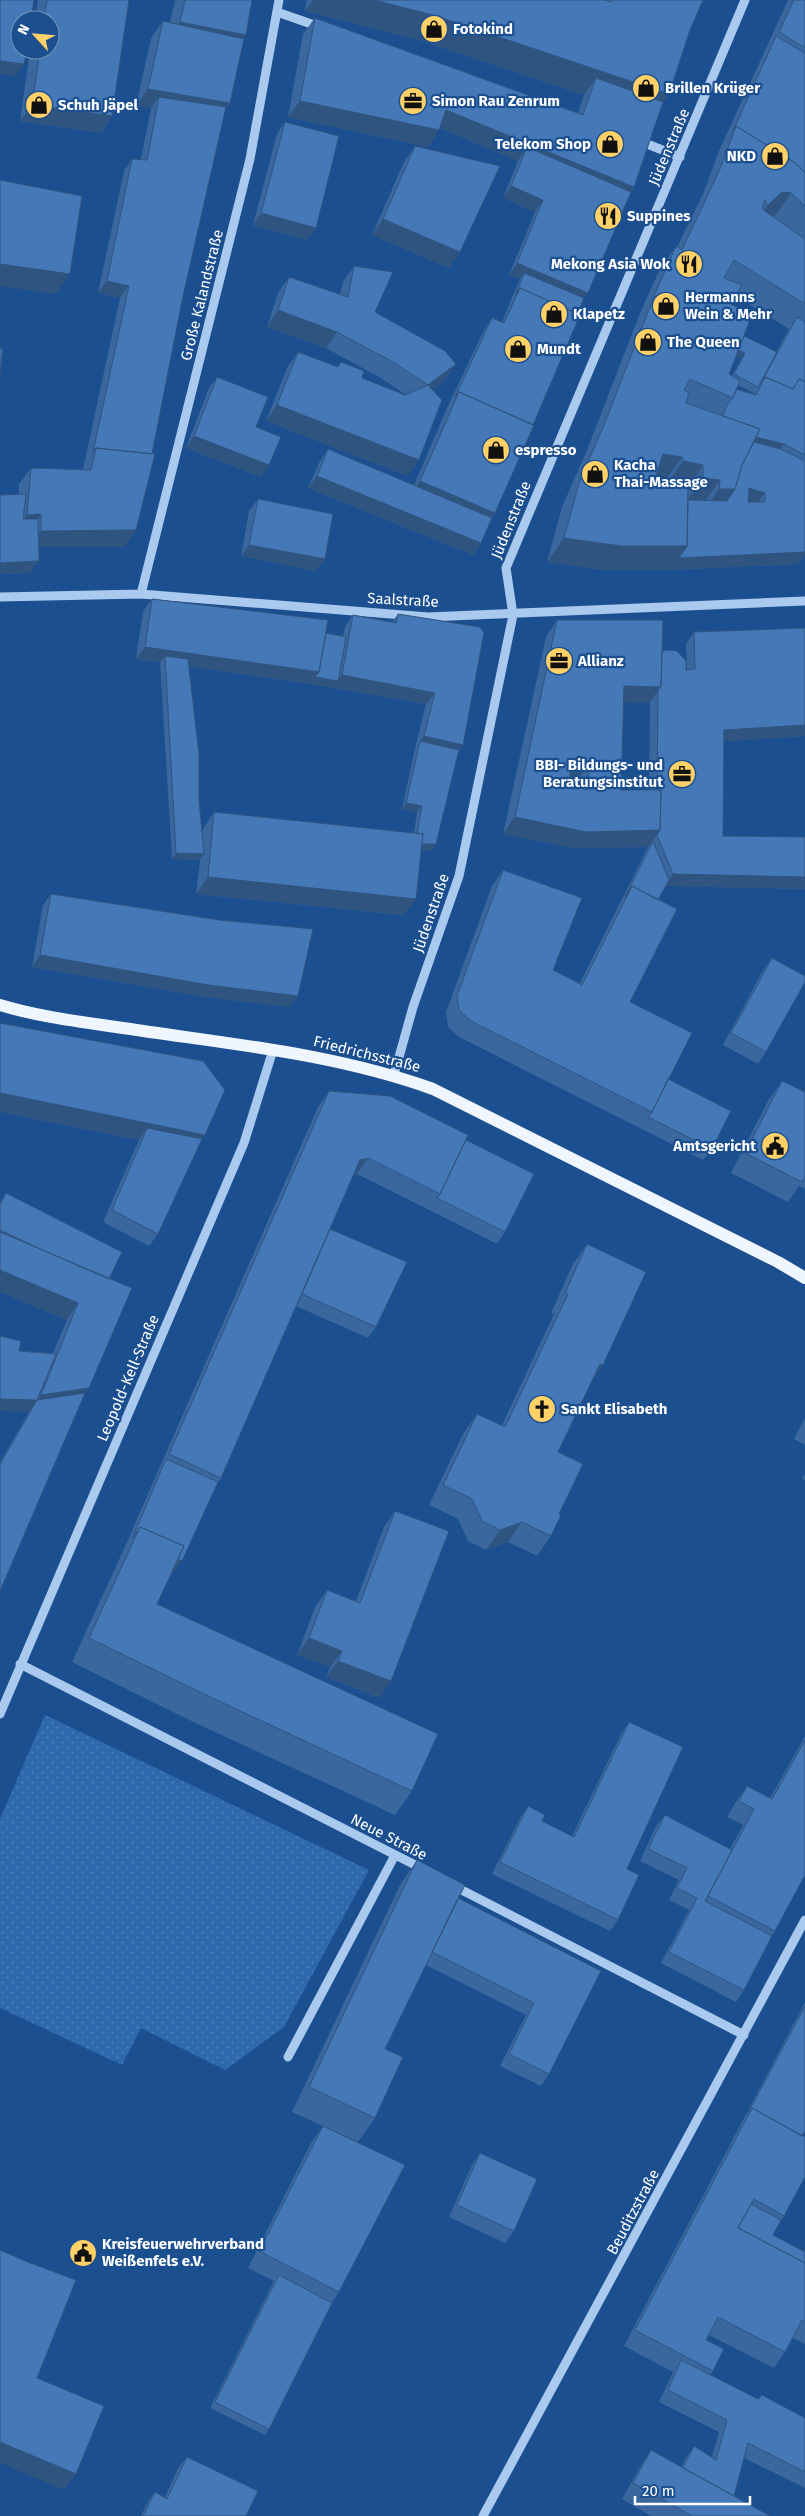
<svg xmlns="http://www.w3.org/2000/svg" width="805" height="2516" font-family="'Fira Sans',sans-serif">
<defs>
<pattern id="park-dots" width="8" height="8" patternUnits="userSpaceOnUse" patternTransform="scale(1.25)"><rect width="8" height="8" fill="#2e69ad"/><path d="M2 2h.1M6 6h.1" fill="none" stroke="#4d80b9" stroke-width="1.8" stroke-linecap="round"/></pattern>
</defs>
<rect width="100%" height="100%" fill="#1b4f8f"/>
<path fill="url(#park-dots)" d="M45,1715L369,1870L284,2027L225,2070L141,2028L122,2065L0,2008V1819Z"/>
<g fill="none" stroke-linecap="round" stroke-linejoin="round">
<path stroke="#a9c9ee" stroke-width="9" d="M277,12L320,27
M647,144L680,157
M141,594L250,159L279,0
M0,597L141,594L428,617L805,601
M394,1075L413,1007L459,876L513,615L506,568L745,0
M20,1664L423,1869
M0,1714L244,1143L273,1050
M452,1885L744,2035
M288,2057L395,1855
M483,2516L805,1920"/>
<path stroke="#f0f6ff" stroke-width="12" d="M0,1005C39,1017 83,1022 123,1028C228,1044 333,1053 433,1089L778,1262L805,1278"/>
</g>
<path fill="#3a679d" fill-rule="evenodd" d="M38,0H129L112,116L101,133L20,121L30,50H50V20H35Z
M175,0H252L230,103L226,107L125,547H38L30,573L0,574V495L19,494V484L31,468L83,469L120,298L98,293L124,171L132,159H141L151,108L136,106L151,38L163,21L170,23Z
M307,0H703L690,30L663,102L634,187L631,192L584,298L481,543L473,555L308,488L320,461L328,449L414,485L447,408L484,330L492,318L502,322L511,300L520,279L509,275L535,212L503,198L518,161L440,128L428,147L288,117L303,34L315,18L578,113L584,95L419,40L305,11Z
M788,0H805V555L798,564L670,570H604L547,562L562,507L587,450L640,313L659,271L676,246L677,247L703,194L719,151ZM736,296L789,329L776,352L744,336L731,304ZM736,357L741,359L732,376L729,374ZM738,385L754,393L753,394L736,389ZM654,479L665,481L666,485L676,487L652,488Z
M285,122L316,228L307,240L253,225L277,134Z
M415,146L460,252L449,268L372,235L404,162Z
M354,266L375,312L456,364L444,381L432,390L408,476L266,421L287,368L298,352L337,367L341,362L362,378L405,395H406L381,378L326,348L267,327L278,293L289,277L340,294L343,282Z
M217,377L256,427L261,477L186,448L209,388Z
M258,499L325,559L316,571L241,556L249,511Z
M152,599L343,636L345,627L353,615L392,622L398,614L463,745L459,750L432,851L421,850L404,915L196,894L200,860L172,859L160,662L136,659L143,611ZM188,666L311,684L426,704L415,748L402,809L417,812L414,833L214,812L203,829L202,834Z
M557,620L662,652L686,670H687L686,644L694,632L805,628V736L724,741L723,836L805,837V889L665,886L658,900L630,1002L668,1079L712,1149L703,1160L459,1037L448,1027L446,1012L492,886L503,870L553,970L580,983L648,847L574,848L503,834L546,637ZM650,702L649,790H621L623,703H649ZM569,779L577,780V787L568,784Z
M51,894L289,1007L200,996L32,967L43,905Z
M772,958L766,1052L758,1064L723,1045L763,970Z
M782,1081L805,1092V1189L799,1186L788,1202L731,1173L768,1101Z
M329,1091L466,1140L505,1232L497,1244L357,1174L353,1175L330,1229L376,1327L368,1338L296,1306L221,1478L218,1482L173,1573L172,1572L157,1604L412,1791L395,1815L189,1720L72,1662L123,1551L158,1471L318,1107Z
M0,1112L205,1135L202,1139L158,1234L149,1246L103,1222L139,1140Z
M6,1193L109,1279L89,1388L85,1393L0,1591V1462L29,1412L19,1351L53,1353L67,1320L0,1292V1202Z
M587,1244L592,1380L558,1452L559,1514L551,1536L537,1556L508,1542L486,1550L468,1541L458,1519L429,1505L463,1434L477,1414L502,1425L554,1314L551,1313L573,1264Z
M805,1418V1445L794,1439Z
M805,1474V1480L802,1479Z
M395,1511L380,1698L326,1677L330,1667L297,1655L315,1607L327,1590L356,1601L384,1527Z
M629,1722L627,1869L618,1920L610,1931L492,1874L520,1818L528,1806L542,1821L572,1836L621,1734Z
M805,1736V1875L775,1931L772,1936L744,1990L736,2002L661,1963L689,1910L669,1900L679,1880L640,1861L656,1826L665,1815L730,1849L743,1825L727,1817L735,1803L747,1786L770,1798Z
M417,1860L458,1898L601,1971L549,2074L541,2086L500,2066L526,2015L426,1965L385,2049L375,2118L358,2142L292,2112L400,1885Z
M805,2002V2131L802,2136L784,2216L773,2235L805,2252V2344L793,2338L785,2352L774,2368L709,2335L706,2340L713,2371L710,2375L758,2399L805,2418V2488L744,2458L734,2496L770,2516H651L622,2499L640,2467L651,2450L681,2467L686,2458L694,2446L712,2457L719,2432L659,2402L673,2372L624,2346Z
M323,2126L339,2292L332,2303L269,2429L265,2435L210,2408L274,2281L248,2268L311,2143Z
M480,2153L514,2231L505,2243L449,2217L472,2165Z
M187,2457L246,2516H141L147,2503L155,2492L165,2497L178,2468Z"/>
<path fill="#305480" d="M313,0H374L436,16L669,94L652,118L596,78L584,95L419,40L305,11Z
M180,22L246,35L232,55L166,42Z
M0,61L24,64L16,76L0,74Z
M148,89L230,103L218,119L159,97L151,108L136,106Z
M300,101L439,130L428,147L288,117Z
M32,105L112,116L101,133L20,121Z
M446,110L634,187L623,203L527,147L518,161L435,126Z
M511,186L543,200L535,212L503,198Z
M782,192L791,193L774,217L751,229L768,205Z
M261,213L316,228L307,240L253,225Z
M383,219L460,252L449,268L372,235Z
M517,263L588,293L580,305L524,273L520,279L509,275Z
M0,264L70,274L56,294L0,286Z
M107,281L129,286L120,298L98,293Z
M278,310L337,332L326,348L267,327Z
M734,348L745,353L741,359L730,355Z
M456,364L444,381L416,402L428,385Z
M277,405L419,460L408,476L266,421Z
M719,423L784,444L773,460Z
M194,436L269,465L261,477L186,448Z
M663,454L682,457L665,481L646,478Z
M683,461L703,465L686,490L666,485Z
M317,476L481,543L473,555L308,488Z
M703,478L720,480L703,504L686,502Z
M420,481L495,513L484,530L409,497Z
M749,488L765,493L756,505L741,500Z
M719,489H735L718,513L702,514Z
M41,514L30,531H15L27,515Z
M136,530L125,547H29L41,531Z
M564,538L687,546L805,552V555L798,564L670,570H604L547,562Z
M249,545L325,559L316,571L241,556Z
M39,561L30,573L0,574V563Z
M145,647L319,672L338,681L342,675L435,693L426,704L311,684L165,663V656L161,662L136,659Z
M624,686L661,687L649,703H612Z
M805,725V736L716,742L724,730Z
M424,736L463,745L455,756L420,741Z
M573,762L589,764L577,780L562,778Z
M406,803L422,806L417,812L402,809Z
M515,817L660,830L648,847L574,848L503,834Z
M415,844H436L432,851L411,850Z
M176,853L204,854L200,860L172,859Z
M673,874L805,877V889L664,886Z
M208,877L416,899L404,915L196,894Z
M40,955L298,996L289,1007L200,996L32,967Z
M0,1093L205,1135L194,1151L147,1128L139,1140L0,1112Z
M368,1158L357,1174L348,1176L360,1160Z
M0,1270L78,1303L67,1320L0,1292Z
M600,1364L603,1365L589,1385Z
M89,1388L77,1404L37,1400L29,1412L0,1411V1399L37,1400L41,1395Z
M522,1522L508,1542L486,1550L500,1530Z
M134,1540L182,1561L173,1573L128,1553Z
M309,1638L342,1651L330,1667L297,1655Z
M338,1661L391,1681L380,1698L326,1677Z
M0,2442L76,2474L64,2490L0,2463Z"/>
<path fill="#4478b7" stroke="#305480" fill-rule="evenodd" d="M0,0H34L31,20H20V50H27L24,64L0,61Z
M47,0H129L112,116L32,105L40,50H50V20H44Z
M185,0H252L246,35L180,22Z
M374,0H605L611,2L612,0H703L690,30L669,94L436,16Z
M794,0H805V48L779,32Z
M315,18L583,115L596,78L663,102L634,187L446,110L439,130L300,101Z
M163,21L244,39L230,103L148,89Z
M776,36L805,53V173L797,164L736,126L733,131Z
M159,97L226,107L183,296L152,454L96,448L93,452L129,286L107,281L132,159L147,160Z
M285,122L339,136L316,228L261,213Z
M736,126L797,164L805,173V206L791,193L782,192L768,205L765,200L762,209L805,239V304L734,260L724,278L742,285L731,304L752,315L729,374L740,381L733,398L690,379L684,390L689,393L686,403L760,429L742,465L735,489H719L720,480L703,478V465L683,461L682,457L663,454L652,488L688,487L687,546H621L564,538L579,483L604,425L657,289L676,246L682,250L720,169Z
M415,146L500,166L460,252L383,219Z
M527,147L631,192L588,293L517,263L543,200L511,186Z
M0,180L82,196L70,274L0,264Z
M354,266L393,272L375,312L445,351L456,364L428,385L393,362L337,332L278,310L289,277L348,297Z
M524,273L584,298L578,314L520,288L516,294Z
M520,288L580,315L533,425L459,392L455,397L492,318L504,323Z
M797,317L805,322V382L799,379L793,389L765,377L762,381Z
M744,336L777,352L758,387L734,374L745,353L738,350Z
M0,348L3,349L0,375Z
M298,352L338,367L341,362L364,371L362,378L405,395L428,385L442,400L419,460L277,405Z
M217,377L268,397L256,427L281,437L269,465L194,436Z
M765,377L793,389L799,379L805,382V455L784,444L756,437L760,429L723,416L727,405L733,398L736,389L756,395Z
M459,392L534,425L495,513L420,481Z
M754,442L781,449L805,461V552L679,558L687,546L688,500L727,501L735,489L742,465ZM749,488L765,493V502H748Z
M96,448L155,454L136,530L41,531V514L27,515L31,468L91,470Z
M328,449L492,518L481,543L317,476Z
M26,494L23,519H38L39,561L0,563V495Z
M258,499L333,514L325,559L249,545Z
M152,599L328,620L319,672L145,647Z
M398,614L480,627L484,633L463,745L424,736L435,693L342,675L353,615L396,623Z
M557,620H663L661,687L624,686L621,790H661L660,830L586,832L515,817ZM573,762L589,764L588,790L568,784Z
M805,628V725L724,730L723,836L805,837V877L673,874L657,835L660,830L661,790H657L658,690L661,687L662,652L665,650L677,651L686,661V670L695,669L694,632Z
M326,633L346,637L338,681L315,677L319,672Z
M165,656L188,659L199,755V800L204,854L176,853Z
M420,741L459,750L436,844H422L423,834L417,833L422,806L406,803Z
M214,812L423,834L416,899L208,877Z
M653,841L669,880L658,900L632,886L625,897Z
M503,870L582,898L553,970L582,985L632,886L677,909L630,1002L692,1033L652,1112L471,1021L459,1010L457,996Z
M51,894L219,920L313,929L298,996L208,985L40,955Z
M772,958L805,976V982L766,1052L731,1033Z
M0,1023L203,1061L225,1090L205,1135L0,1093Z
M668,1079L731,1111L712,1149L648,1117L652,1112Z
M782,1081L805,1092V1176L802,1182L745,1153Z
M329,1091L390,1096L468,1135L440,1194L368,1158L360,1160L221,1478L169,1454Z
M147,1128L202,1139L158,1234L112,1210Z
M466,1140L534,1174L505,1232L437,1198L440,1194Z
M6,1193L122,1252L109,1279L40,1249L0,1230V1205Z
M330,1229L407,1262L376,1327L302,1294Z
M0,1232L132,1288L89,1388L41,1395L78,1303L0,1270Z
M587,1244L646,1272L603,1365L600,1364L558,1452L583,1464L559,1514L561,1515L551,1536L522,1522L500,1530L482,1521L472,1499L443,1485L477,1414L505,1427L568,1294L565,1293Z
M0,1336L21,1341L19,1351L56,1354L37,1400L0,1399Z
M85,1393L0,1591V1466L3,1459L37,1400Z
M166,1459L218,1482L182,1561L178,1559L184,1546L140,1527L132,1539Z
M395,1511L449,1531L391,1681L338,1661L342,1651L309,1638L327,1590L360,1603Z
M140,1527L184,1546L157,1604L438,1734L412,1791L206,1695L89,1638Z
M629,1722L683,1747L627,1869L639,1875L618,1920L500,1862L528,1806L545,1815L542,1821L574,1837Z
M805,1740V1875L775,1931L708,1896L754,1809L739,1801L747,1786L772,1799Z
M665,1815L732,1850L705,1901L772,1936L744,1990L669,1952L697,1898L677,1888L687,1868L648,1849Z
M417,1860L465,1885L385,2049L403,2057L375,2118L309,2087Z
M458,1898L601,1971L549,2074L509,2054L534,2003L432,1952Z
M805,2006V2131L802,2136L752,2108L748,2113Z
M752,2108L805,2137V2177L784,2216L754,2199L738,2228L805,2263V2322L802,2320L785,2352L718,2317L706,2340L724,2349L713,2371L635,2330Z
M323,2126L405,2165L339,2292L259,2251Z
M480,2153L537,2179L514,2231L457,2205Z
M751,2204L781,2220L773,2235L805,2252V2263L738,2228Z
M0,2250L25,2261L76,2280L37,2378L104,2406L76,2474L0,2442Z
M279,2275L332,2303L269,2429L215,2402Z
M681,2360L758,2399L762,2395L805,2418V2472L748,2443L734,2496L683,2468L694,2446L716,2460L727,2420L668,2390Z
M651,2450L770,2516H692L633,2483Z
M187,2457L258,2491L246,2516H143L155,2492L167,2499Z"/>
<defs>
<g id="shop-disc" transform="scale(1.4375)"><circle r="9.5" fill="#ffd166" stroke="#1b4f8f"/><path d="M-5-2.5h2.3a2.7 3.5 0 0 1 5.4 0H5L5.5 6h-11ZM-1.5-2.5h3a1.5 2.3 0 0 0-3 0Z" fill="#111"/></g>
<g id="office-disc" transform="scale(1.4375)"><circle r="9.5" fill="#ffd166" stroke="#1b4f8f"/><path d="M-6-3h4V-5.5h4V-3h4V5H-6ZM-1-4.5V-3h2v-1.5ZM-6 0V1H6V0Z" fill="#111"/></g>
<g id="restaurant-disc" transform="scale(1.4375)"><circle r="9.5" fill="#ffd166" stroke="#1b4f8f"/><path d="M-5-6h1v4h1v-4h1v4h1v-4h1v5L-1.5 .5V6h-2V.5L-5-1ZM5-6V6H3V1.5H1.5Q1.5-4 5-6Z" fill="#111"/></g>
<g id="civic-disc" transform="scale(1.4375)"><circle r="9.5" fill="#ffd166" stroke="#1b4f8f"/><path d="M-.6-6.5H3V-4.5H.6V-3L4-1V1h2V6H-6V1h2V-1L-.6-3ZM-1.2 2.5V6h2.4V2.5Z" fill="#111"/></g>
<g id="church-disc" transform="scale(1.4375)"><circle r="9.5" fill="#ffd166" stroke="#1b4f8f"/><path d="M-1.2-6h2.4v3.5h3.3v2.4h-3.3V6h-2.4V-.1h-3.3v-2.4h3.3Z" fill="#111"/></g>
</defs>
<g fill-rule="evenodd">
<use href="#shop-disc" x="434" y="29"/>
<use href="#shop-disc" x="646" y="88"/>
<use href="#office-disc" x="413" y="101"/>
<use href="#shop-disc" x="39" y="105"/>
<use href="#shop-disc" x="610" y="144"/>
<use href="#shop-disc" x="775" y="156"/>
<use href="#restaurant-disc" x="608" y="216"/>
<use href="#restaurant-disc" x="689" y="264"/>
<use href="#shop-disc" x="666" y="306"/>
<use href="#shop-disc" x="554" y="314"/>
<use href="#shop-disc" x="648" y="342"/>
<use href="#shop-disc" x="518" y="349"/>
<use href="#shop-disc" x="496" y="450"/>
<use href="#shop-disc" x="595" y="474"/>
<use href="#office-disc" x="559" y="661"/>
<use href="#office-disc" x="682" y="774"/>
<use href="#civic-disc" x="775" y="1146"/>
<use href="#church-disc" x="542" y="1409"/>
<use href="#civic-disc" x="83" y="2253"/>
</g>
<g text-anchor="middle" stroke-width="4.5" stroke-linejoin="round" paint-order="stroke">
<g font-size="15" font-weight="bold" fill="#fff" stroke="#1b4f8f" text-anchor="start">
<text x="453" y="34">Fotokind</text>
<text x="665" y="93">Brillen Krüger</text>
<text x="432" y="106">Simon Rau Zenrum</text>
<text x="58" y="110">Schuh Jäpel</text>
<text x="591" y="149" text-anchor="end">Telekom Shop</text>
<text x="756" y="161" text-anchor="end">NKD</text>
<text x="627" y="221">Suppines</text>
<text x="670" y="269" text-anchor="end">Mekong Asia Wok</text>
<text x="685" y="302">Hermanns<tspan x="685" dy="17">Wein &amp; Mehr</tspan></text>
<text x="573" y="319">Klapetz</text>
<text x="667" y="347">The Queen</text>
<text x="537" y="354">Mundt</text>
<text x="515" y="455">espresso</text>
<text x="614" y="470">Kacha<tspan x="614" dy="17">Thai-Massage</tspan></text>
<text x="578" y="666">Allianz</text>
<text x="663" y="770" text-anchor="end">BBI- Bildungs- und<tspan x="663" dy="17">Beratungsinstitut</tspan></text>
<text x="756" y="1151" text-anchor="end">Amtsgericht</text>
<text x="561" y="1414">Sankt Elisabeth</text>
<text x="102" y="2249">Kreisfeuerwehrverband<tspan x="102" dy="17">Weißenfels e.V.</tspan></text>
</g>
<g font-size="15" fill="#fff" stroke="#1b4f8f">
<text transform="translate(669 147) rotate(-67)" y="5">Jüdenstraße</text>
<text transform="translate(202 295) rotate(-76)" y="5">Große Kalandstraße</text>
<text transform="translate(511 520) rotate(-68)" y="5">Jüdenstraße</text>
<text transform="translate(403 600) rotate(3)" y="5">Saalstraße</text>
<text transform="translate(431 913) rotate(-71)" y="5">Jüdenstraße</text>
<text transform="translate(367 1054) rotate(14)" y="5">Friedrichsstraße</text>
<text transform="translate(128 1378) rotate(-67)" y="5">Leopold-Kell-Straße</text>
<text transform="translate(389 1837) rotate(27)" y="5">Neue Straße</text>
<text transform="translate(633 2212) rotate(-62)" y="5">Beuditzstraße</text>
</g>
</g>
<g transform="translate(35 35) rotate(296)"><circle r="24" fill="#1b4f8f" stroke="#7695bc"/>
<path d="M0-4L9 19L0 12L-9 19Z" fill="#ffd166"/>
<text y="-8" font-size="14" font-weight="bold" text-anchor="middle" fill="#ffffff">N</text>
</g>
<path d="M635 2496v8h115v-8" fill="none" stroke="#ffffff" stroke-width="2.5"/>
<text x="642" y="2496" font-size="15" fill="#ffffff" stroke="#1b4f8f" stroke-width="4" paint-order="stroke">20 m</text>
</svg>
